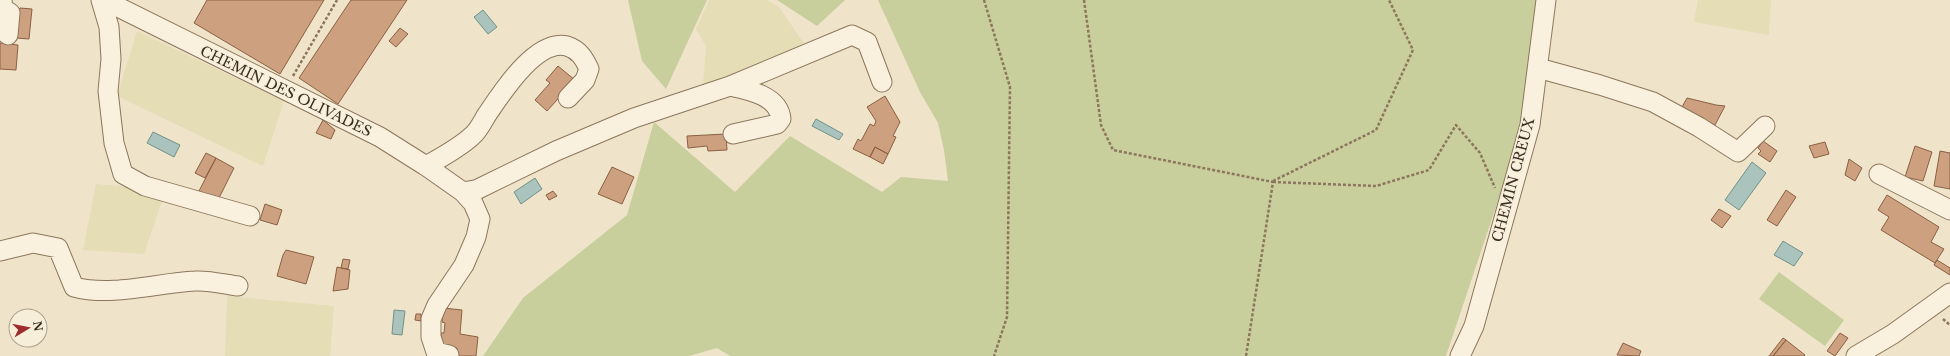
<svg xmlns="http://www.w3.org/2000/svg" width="1950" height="356" font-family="'Libre Baskerville',serif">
<rect width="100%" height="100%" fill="#efe4c9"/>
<path fill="#e5ddb6" d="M709,0H767L779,7L805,45L703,85L706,46L696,29Z
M1698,0H1771L1769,35L1694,22Z
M137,31L284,101L263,166L117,96Z
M96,184L129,187L163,198L144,254L83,250Z
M227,296L334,306L330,356H225Z"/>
<path fill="#c8ce9c" d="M628,0H707L666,89L642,61Z
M777,0H845L817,26Z
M878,0H1536L1523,126L1446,356H730L717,348L689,356H483L523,298L627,215L654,122L735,192L790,136L882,192L901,177L948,181L944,150L938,123L920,92Z
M1779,272L1844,320L1825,346L1759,299Z"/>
<path fill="#aac3bc" stroke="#70928a" d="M483,10L497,27L488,34L474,17Z
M816,119L843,134L839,140L812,126Z
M153,132L180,145L174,157L147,143Z
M1752,162L1766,173L1739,210L1725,200Z
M535,178L542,189L521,204L514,192Z
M1783,241L1803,253L1794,266L1774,255Z
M394,310L405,311L402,335L392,334Z"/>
<path fill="#cda07f" stroke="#8b6043" d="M207,0H324L280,74L194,23Z
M351,0H407L338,104L299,78Z
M20,8L32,9L29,39L16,38Z
M400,28L408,34L396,47L389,41Z
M0,43L18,45L16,70L0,69Z
M558,66L575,80L547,111L535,100L550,83L546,80Z
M885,96L900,122L893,136L896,137L888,154L875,147L870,157L853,149L858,139L861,141L870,124L874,126L876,121L867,107Z
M1687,98L1716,105L1725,106L1715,125L1681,109Z
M323,120L335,130L331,139L316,133Z
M726,134L727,150L708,151L707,146L688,148L687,136Z
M1763,141L1777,151L1770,162L1758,154L1761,151L1758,148Z
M1825,142L1829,154L1814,158L1809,146Z
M1915,146L1932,152L1923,181L1905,177Z
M875,147L888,154L883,164L870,157Z
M1940,151L1950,153V189L1934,186Z
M206,153L216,158L205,178L195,173Z
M216,158L234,168L218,200L199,191Z
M1849,159L1862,168L1855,181L1845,175Z
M612,167L634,177L622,204L598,194Z
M1786,190L1796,197L1777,226L1767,220Z
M553,191L557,196L549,200L546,195Z
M1887,195L1939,227L1931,242L1944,249L1935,263L1881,230L1889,217L1878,210Z
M265,204L282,210L277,225L260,220Z
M1719,209L1731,216L1722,228L1711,220Z
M286,250L314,257L306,284L277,276L283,255Z
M343,259L350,260L348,269L341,268Z
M1937,260L1950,268V275L1934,265Z
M337,267L350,270L348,289L333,291Z
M443,308L462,310L460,334L478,337L476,356H456L457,348L441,347V333H444L445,323L442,322Z
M416,314H421V321L415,320Z
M1840,333L1848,338L1835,356L1827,351Z
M1783,338L1786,340L1773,356H1769Z
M1786,340L1805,355L1804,356H1773Z
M1623,343L1641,351L1639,356L1617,355Z"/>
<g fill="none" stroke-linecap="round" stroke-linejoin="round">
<g stroke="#8c765d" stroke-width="21">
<path id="minor" d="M2,0L3,8L10,13L8,35
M101,0L109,27L111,59L108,91L114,143L123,174L145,186L250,216
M104,0L380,137L426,166L463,192L473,203L480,219L476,237L464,265L437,305L431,319V337L436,352L449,355
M1538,68L1600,85L1653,102L1699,127L1738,152L1765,126
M730,86C749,90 779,96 781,119L777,124L733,134
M426,166C442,157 459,148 472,136C478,131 482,123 486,116C501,94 536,38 567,46C579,50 584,58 589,69L585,80L568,98
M1879,174L1950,210
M463,192L476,190L556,151L634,118L730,86L852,35L867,42L882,82
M0,251L33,243L58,248L74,287C112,297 156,283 195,281C208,280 224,284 238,286
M1460,356L1474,326L1530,125L1546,0
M1856,356L1893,334L1950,293"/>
</g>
<path stroke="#8c765d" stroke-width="2.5" stroke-dasharray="3 2" stroke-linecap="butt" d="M984,0L1010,87L1007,317L994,356
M1084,0L1101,125L1113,150L1273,182L1246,356
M293,76L337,0
M1273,181L1376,130L1413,50L1389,0
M1273,182L1376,186L1429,170L1456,125L1480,153L1495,188
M1943,319L1950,325"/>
<use href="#minor" stroke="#f9f1dd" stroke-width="19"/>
</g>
<g text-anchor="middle" stroke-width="3" stroke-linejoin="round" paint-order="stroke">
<g font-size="14" fill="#3c2e21" stroke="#f6eed9">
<text transform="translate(286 91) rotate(26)" y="5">CHEMIN DES OLIVADES</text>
<text transform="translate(1513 180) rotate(-75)" y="5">CHEMIN CREUX</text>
</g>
</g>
<g transform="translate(28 328) rotate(80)"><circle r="19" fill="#f6eed9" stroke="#aca18f"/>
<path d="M0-3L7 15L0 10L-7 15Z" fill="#9c2c2d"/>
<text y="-6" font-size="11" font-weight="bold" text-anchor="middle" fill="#3c2e21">N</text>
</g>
</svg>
